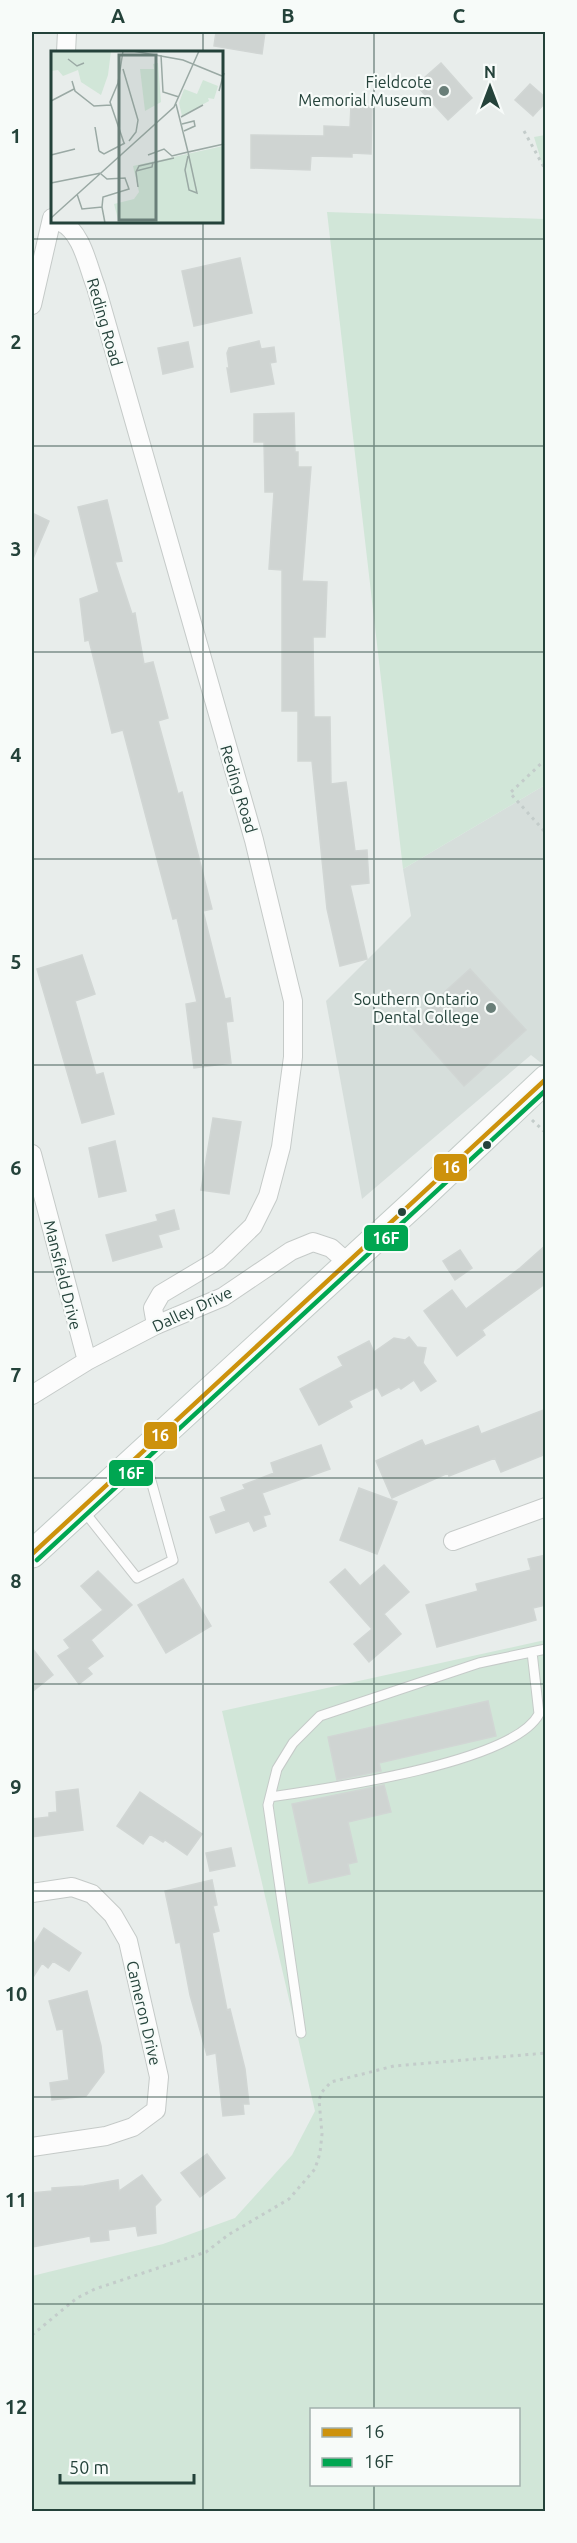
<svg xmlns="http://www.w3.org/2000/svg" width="577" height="2543" font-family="Ubuntu,sans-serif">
<rect width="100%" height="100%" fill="#e8edeb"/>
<path fill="#d6dedb" d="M545,785V1066L531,1055L362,1199L326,1001L411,916L403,869Z"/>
<path fill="#d1e6d8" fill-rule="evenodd" d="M545,135H546L545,173L534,137Z
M327,212L545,219V785L403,869Z
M545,1640V2511H32V2276L163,2244L235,2218L292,2155L315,2111L222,1711ZM312,2410H518V2484H312Z"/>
<path fill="#cfd4d2" stroke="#d1d6d4" stroke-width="1.5" d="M216,32H265L262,54L214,46Z
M441,63L472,98L448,120L416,85Z
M530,84L546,98V102L533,116L515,100Z
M351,105L372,106L371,154L352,153V157L311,156L310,170L251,168V135L324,136V126L350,127Z
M240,258L252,313L194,326L182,271Z
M259,341L261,349L274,347L276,362L270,363L274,384L231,392L227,368H229L227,353L229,348Z
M188,342L193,367L163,374L158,348Z
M294,413L295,452H298V467H311L302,581L327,582L325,637H313L314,717H330L331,784L346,782L355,851L367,850L369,883L350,885L367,959L340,966L327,909L312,761H298V711H282V570L269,569L274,492H265L264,442H254V414Z
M107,500L122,561L115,562L132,614L135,613L144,664L153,662L168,718L158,721L178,794L182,792L212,909L203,911L225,999L230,998L233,1021L226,1022L231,1063L194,1068L186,1004L197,1002L177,918L173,919L123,730L112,733L89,640L85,641L80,599L99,592L78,507Z
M32,513L49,521L32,561Z
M82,955L95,994L75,1001L96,1075L103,1073L114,1114L82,1123L37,969Z
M470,969L526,1030L464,1086L409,1024Z
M213,1118L241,1122L229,1194L201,1190Z
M115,1141L126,1191L99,1197L89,1148Z
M174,1210L179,1229L158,1235L162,1247L113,1261L106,1235L158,1221L156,1215Z
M546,1245V1283L482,1330L485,1335L457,1356L424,1311L452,1290L466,1309L520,1268Z
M460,1250L472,1268L455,1280L443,1261Z
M409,1337L417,1347L426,1348L423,1363L436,1381L421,1391L414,1380L401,1389L399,1387L382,1396L377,1387L349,1401L352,1407L319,1425L300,1389L343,1366L338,1357L369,1341L374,1352L394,1338L405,1340Z
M546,1409V1454L501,1472L495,1458L449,1476L448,1473L392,1498L376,1461L422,1440L425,1446L478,1426L481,1434Z
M321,1445L330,1469L262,1493L270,1514L263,1516L266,1526L254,1531L249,1521L216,1533L210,1517L226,1511L221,1498L245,1489L243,1485L274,1473L271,1463Z
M359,1488L397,1502L377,1554L340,1540Z
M546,1555V1605L533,1608L536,1620L437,1647L426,1605L478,1591L476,1584L531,1570L528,1559Z
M384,1565L409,1592L384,1614L401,1634L369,1662L354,1644L372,1629L330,1582L345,1569L360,1586Z
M98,1571L132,1605L91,1640L103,1656L87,1668L92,1674L79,1684L58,1656L70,1648L64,1640L103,1610L81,1586Z
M183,1579L211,1626L166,1653L138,1605Z
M32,1648L53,1675L32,1692Z
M488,1701L496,1736L379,1763L381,1771L337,1780L328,1737Z
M384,1785L391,1812L348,1822L357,1862L348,1864L350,1874L309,1883L292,1804Z
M78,1789L83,1830L32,1837V1819L49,1817V1813L57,1812L56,1792Z
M140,1792L202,1834L187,1855L165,1840L163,1842L150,1834L143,1844L117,1826Z
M231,1848L235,1866L210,1871L206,1853Z
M212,1880L217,1905L213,1906L219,1931L212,1933L227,2010L230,2009L245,2069L249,2104H243L244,2114L223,2116L216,2053L207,2055L190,1995L180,1942L176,1943L165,1891Z
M44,1928L81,1953L69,1971L53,1961L48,1968L42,1963L32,1979V1947Z
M87,1991L101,2046L104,2072L86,2096L52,2100L50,2083L69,2080L63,2029L57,2030L49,2001Z
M207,2154L225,2178L200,2197L181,2173Z
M142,2175L161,2200L155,2206L156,2233L138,2236L136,2226L108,2230L109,2240L91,2242L90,2236L32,2247V2193L52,2191V2188L84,2186L118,2180L119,2191Z"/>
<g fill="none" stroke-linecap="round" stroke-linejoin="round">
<g stroke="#c5cac8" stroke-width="11">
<path id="lane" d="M83,1510L137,1578L173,1560L150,1477L138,1460
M270,1797C326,1789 513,1763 539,1714L532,1652
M301,2033L268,1805L277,1769L293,1743L320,1716L479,1663L546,1649"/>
</g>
<g stroke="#c5cac8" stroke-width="20">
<path id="street" d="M66,52L67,32
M61,222C82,232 88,267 96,287L254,840L293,1001V1057L281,1147L268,1196L253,1226L218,1260L161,1294L153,1308L156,1325
M32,305L52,218
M32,1154L87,1361
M32,1395L87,1361L156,1325L223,1297L291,1251L313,1242L331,1248L349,1264
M453,1541L546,1507
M32,1893L72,1887L92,1894L113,1915L128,1941L159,2077L156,2110L133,2127L106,2136L32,2147"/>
</g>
<g stroke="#c3cbc8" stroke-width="29">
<path id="secondary" d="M32,1554L421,1197L546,1079"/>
</g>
<path stroke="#c3ccca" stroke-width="3" stroke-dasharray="3 4.5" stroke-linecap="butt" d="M524,131L546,171
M546,759L510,793L546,833
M532,1120L546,1133
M32,2335L77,2298L95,2289L206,2252L228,2235L289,2199L315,2169L320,2153L322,2134L319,2100L322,2092L331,2082L394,2066L546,2053"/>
<use href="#lane" stroke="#fcfcfc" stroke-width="9"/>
<use href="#street" stroke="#fcfcfc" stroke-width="18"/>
<use href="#secondary" stroke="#fcfcfc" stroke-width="27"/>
<g stroke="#f7fbf9" stroke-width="9">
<path id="bus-1" d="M32,1554L546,1079"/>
</g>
<g stroke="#f7fbf9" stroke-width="9">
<path id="bus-2" d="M37,1560L546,1090"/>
</g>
<use href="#bus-1" stroke="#cd920c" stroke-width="4.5"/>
<use href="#bus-2" stroke="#00a651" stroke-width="4.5"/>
</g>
<path fill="none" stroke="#24423a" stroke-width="1.5" stroke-opacity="0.55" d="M203,32V52M374,32V2410M203,222V2512M32,239H546M32,446H546M32,652H546M32,859H546M32,1065H546M32,1272H546M32,1478H546M32,1684H546M32,1891H546M32,2097H546M32,2304H546M374,2484V2512"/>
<g fill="#697e78" stroke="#f7fbf9" stroke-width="2">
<circle cx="444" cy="91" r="6"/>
<circle cx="491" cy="1008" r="6"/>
</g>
<g fill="#24423a" stroke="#f7fbf9" stroke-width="2">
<circle cx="487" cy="1145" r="5"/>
<circle cx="402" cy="1212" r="5"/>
</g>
<g text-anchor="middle" stroke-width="4.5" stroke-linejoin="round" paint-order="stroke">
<g font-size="16" fill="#24423a" stroke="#f7fbf9" text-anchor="end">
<text x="432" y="88">Fieldcote<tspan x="432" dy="18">Memorial Museum</tspan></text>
<text x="479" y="1005">Southern Ontario<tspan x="479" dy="18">Dental College</tspan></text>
</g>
<g font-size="16" fill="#24423a" stroke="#f7fbf9">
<text transform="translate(105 322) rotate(74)" y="6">Reding Road</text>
<text transform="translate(239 789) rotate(73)" y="6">Reding Road</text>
<text transform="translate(63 1275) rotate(76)" y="6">Mansfield Drive</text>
<text transform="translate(192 1309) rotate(-25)" y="6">Dalley Drive</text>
<text transform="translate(144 2013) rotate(77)" y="6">Cameron Drive</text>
</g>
</g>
<g transform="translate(51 51)">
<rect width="172" height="172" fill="#e8edeb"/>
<path d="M0,0H60L57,24L50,44L30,31L27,19L12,25L7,19L0,20ZM107,12L110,51L94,60L89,18H103L102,13ZM152,29L167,35L163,48L157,47L158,50L131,65L128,52L133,38L146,43ZM172,95V172H68L63,153L83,148L88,141L82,115Z" fill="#d1e6d8"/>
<path fill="none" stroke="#9aa9a4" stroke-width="1.5" d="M72,0L67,32L59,51L73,92M82,0L132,9L171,25M110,4L112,41L128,46M17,8L26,15L33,12M72,18L87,69L85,81L78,90M21,30L24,40L43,55L60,54M168,40L173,22M0,50L23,38M125,53L137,101L173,93M130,66L152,54M131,73L143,70L144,75L133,80M44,76L48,100M48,100L53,103L74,92M0,104L24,98M97,104L113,98L121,105L137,101L146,142L138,139L134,119L137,105M85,120L101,116L102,111M50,123L56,128L74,127L78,138L52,146L51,156M0,132L50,122M87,136L85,121L88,115L123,107M26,143L31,158L51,156L54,172M0,167L123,56L148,0"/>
<path fill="#697e78" fill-opacity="0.15" stroke="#697e78" stroke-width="3" d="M68,4H105V169H68Z"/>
<rect width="172" height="172" fill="none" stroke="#24423a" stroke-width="3"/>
</g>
<g stroke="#f7fbf9" stroke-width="2">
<rect x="433" y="1153" width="35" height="29" rx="6" fill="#cd920c"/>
<rect x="363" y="1224" width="46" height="28" rx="6" fill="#00a651"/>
<rect x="143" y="1421" width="35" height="29" rx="6" fill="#cd920c"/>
<rect x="108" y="1459" width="46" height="28" rx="6" fill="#00a651"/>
</g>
<g font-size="16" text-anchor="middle" font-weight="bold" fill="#fff">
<text x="451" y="1173">16</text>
<text x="386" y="1244">16F</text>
<text x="160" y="1441">16</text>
<text x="131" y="1479">16F</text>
</g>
<rect width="577" height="2543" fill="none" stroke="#f7fbf9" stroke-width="66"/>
<rect x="310" y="2408" width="210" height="78" fill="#f7fbf9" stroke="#a3b1ad" stroke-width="1.5"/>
<rect x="322" y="2428" width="30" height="9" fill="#cd920c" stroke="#a3b1ad" stroke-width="1.5"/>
<text x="364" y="2438" font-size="18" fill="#24423a">16</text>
<rect x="322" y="2458" width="30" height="9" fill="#00a651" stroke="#a3b1ad" stroke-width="1.5"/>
<text x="364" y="2468" font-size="18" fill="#24423a">16F</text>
<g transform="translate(490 87)" stroke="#f7fbf9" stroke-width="4.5" paint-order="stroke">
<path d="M0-4.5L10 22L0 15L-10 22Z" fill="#24423a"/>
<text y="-9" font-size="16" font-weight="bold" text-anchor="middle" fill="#24423a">N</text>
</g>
<path d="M60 2474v9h134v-9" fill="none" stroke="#24423a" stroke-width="3"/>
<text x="69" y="2474" font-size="18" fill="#24423a" stroke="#f7fbf9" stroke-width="4.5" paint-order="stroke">50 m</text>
<rect x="33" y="33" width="511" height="2477" fill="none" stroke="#24423a" stroke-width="2"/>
<g font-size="20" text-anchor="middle" font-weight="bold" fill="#24423a">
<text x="118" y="23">A</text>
<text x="288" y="23">B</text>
<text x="459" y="23">C</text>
<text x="16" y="143">1</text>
<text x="16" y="349">2</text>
<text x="16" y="556">3</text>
<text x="16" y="762">4</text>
<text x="16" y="969">5</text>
<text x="16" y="1175">6</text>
<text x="16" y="1382">7</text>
<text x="16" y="1588">8</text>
<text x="16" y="1794">9</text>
<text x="16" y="2001">10</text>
<text x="16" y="2207">11</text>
<text x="16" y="2414">12</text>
</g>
</svg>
